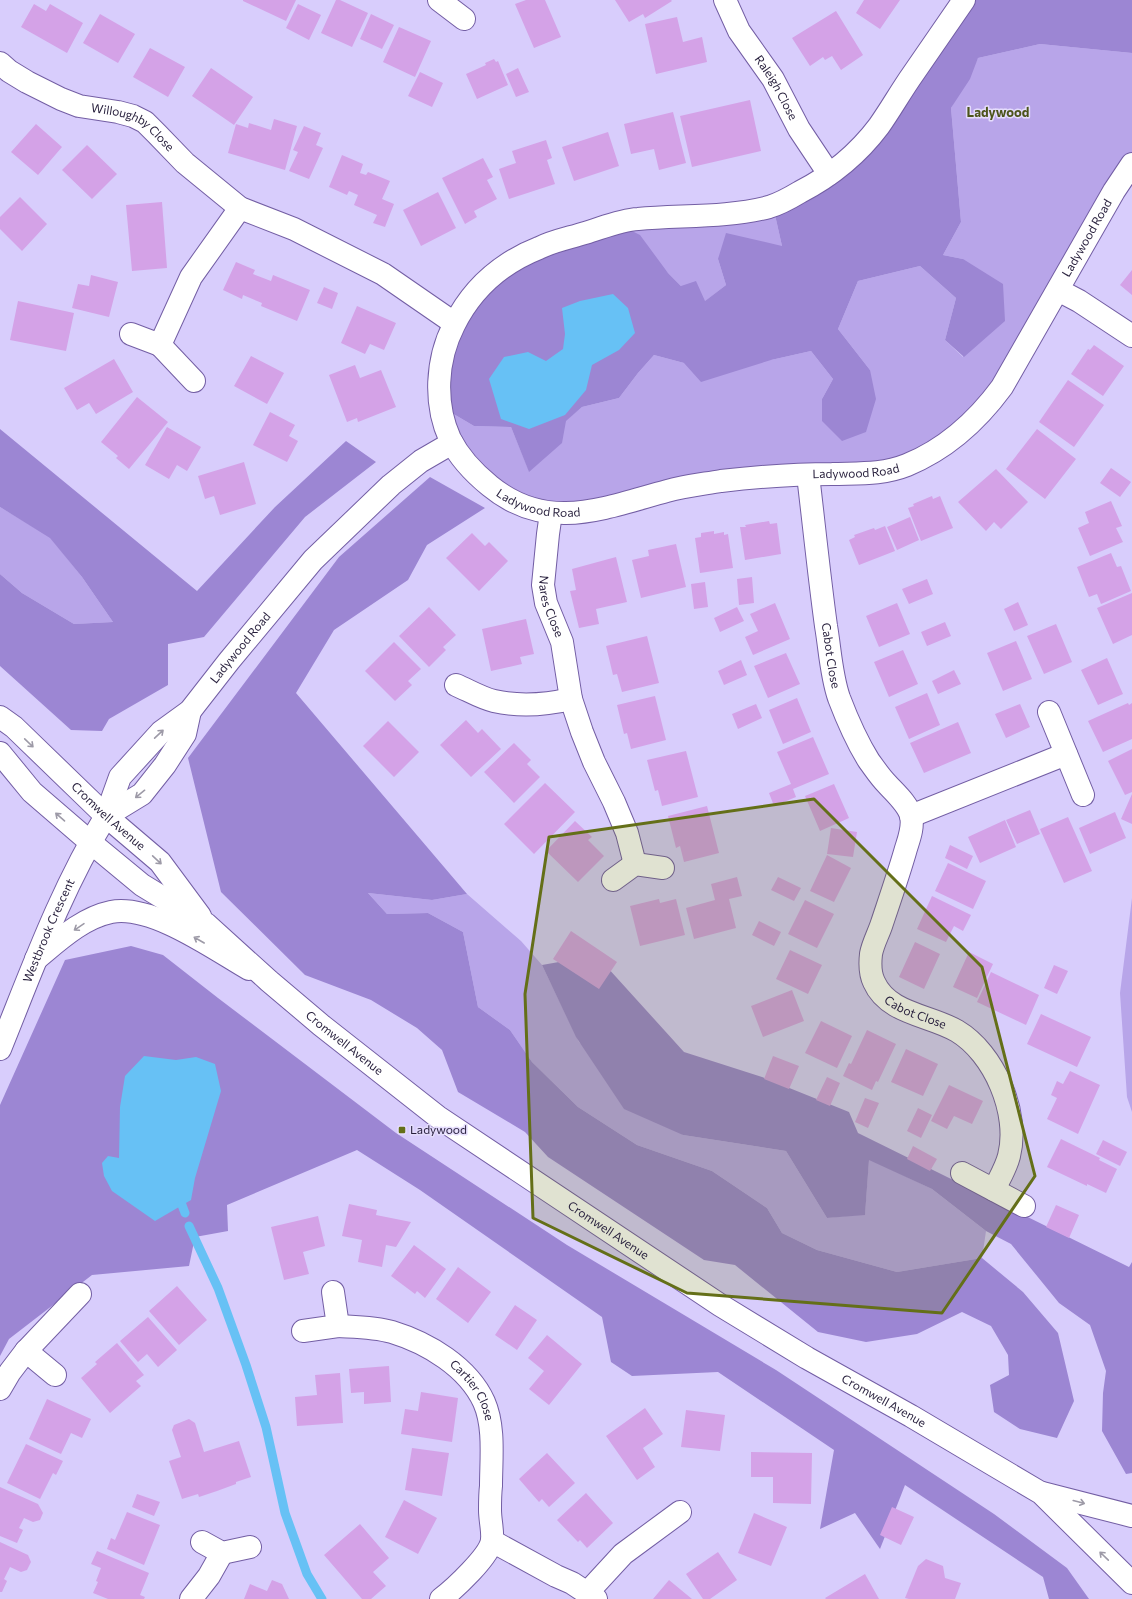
<svg xmlns="http://www.w3.org/2000/svg" width="1132" height="1599" font-family="Commissioner,sans-serif">
<rect width="100%" height="100%" fill="#d8cdfc"/>
<path fill="#b8a5e9" d="M1040,44L1132,53V162L1002,387L932,452L833,474L574,513L486,484L440,406L474,426L511,427L529,471L561,443L565,421L582,407L619,398L638,373L654,355L684,363L771,360L811,351L833,379L822,399L870,370L838,329L858,281L920,266L956,298L945,340L963,357V259L943,255L961,222L951,108L978,58Z
M773,206L782,246L718,259L726,285L704,302L681,286L618,224Z
M0,507L50,537L82,577L113,622L74,624L22,593L0,574Z
M368,893L432,900L467,894L521,941L542,965L579,1042L683,1135L786,1151L827,1218L865,1214L869,1159L932,1189L986,1231L982,1258L897,1272L817,1250L782,1233L767,1208L712,1171L637,1145L578,1107L532,1062L510,1030L478,1007L463,932L428,913L387,914Z
M1132,898V1112L1127,1097L1120,993Z"/>
<path fill="#9c86d3" d="M969,0H1132V53L1040,44L978,58L970,79L951,108L961,222L943,255L963,259L1003,284L1005,321L964,357L945,340L956,298L920,266L858,281L838,329L870,370L876,399L866,432L842,441L822,421V399L833,379L811,351L771,360L701,382L684,363L654,355L638,373L619,398L582,407L566,421L562,443L529,472L511,427L474,426L440,406L449,336L486,280L618,224L640,235L668,273L681,286L696,281L705,301L726,285L718,259L726,233L782,246L773,206L834,176Z
M0,429L197,591L275,507L346,441L376,462L305,517L204,637L168,644V685L109,719L102,731L71,730L0,666V574L22,593L74,624L113,622L82,577L50,538L0,507Z
M430,477L485,508L427,545L408,580L334,630L296,693L467,894L432,900L368,893L387,914L428,913L463,932L478,1007L510,1030L532,1062L578,1107L637,1145L712,1171L767,1208L782,1233L817,1250L897,1272L982,1258L1023,1292L1058,1333L1074,1401L1057,1438L1020,1429L994,1412L990,1385L1009,1375L1008,1355L991,1326L962,1312L917,1334L866,1342L818,1332L735,1265L704,1260L548,1157L525,1132L458,1092L442,1050L417,1028L371,1000L305,975L221,892L188,758L339,557Z
M131,946L163,955L218,998L396,1133L567,1245L776,1370L994,1514L1067,1568L1089,1599H1049L1043,1577L905,1485L880,1549L855,1513L820,1529L834,1450L718,1372L632,1376L611,1362L602,1317L420,1190L357,1150L227,1205L228,1231L195,1237L189,1266L92,1275L9,1339L0,1356V1105L65,960Z
M587,957L607,967L684,1052L762,1077L849,1112L858,1133L1129,1267L1132,1262V1473L1126,1474L1102,1431L1103,1393L1106,1371L1090,1325L1059,1303L1011,1244L986,1231L932,1189L869,1160L865,1215L827,1218L786,1151L683,1135L624,1109L576,1037L542,965Z"/>
<path fill="#67c1f5" d="M613,294L628,308L635,333L619,350L592,365L586,390L565,415L529,429L501,419L489,379L504,357L528,352L546,361L563,349L565,334L562,308L580,301Z
M144,1056L176,1060L196,1057L215,1064L221,1091L195,1178L191,1200L155,1221L112,1191L104,1176L102,1163L108,1156L119,1158L120,1107L125,1076Z"/>
<g fill="none" stroke-linecap="round" stroke-linejoin="round">
<path stroke="#67c1f5" stroke-width="9" d="M182,1205L185,1213
M189,1226L218,1288L246,1365L266,1427L285,1513L307,1574L322,1599"/>
</g>
<path fill="#d4a2e7" d="M243,0H296L286,21L243,1Z
M336,0H340L368,13L352,47L321,33Z
M526,0H545L561,37L534,48L515,4Z
M615,0H671L672,1L645,18L643,14L629,22Z
M864,0H900L880,29L856,13Z
M34,4L46,11L50,4L83,23L67,53L21,27Z
M298,4L321,15L309,40L286,28Z
M836,11L863,55L841,70L832,56L825,60L823,57L810,66L792,38Z
M100,14L135,34L118,63L83,43Z
M371,14L394,25L382,49L360,39Z
M677,17L683,42L702,37L707,62L656,74L645,24Z
M399,27L431,41L415,77L383,62Z
M150,48L185,67L168,97L133,77Z
M494,59L496,62L498,61L508,85L477,99L466,74L486,65L485,63Z
M211,68L253,97L234,125L192,96Z
M518,68L529,92L516,97L506,74Z
M420,72L443,83L432,107L408,96Z
M750,100L761,151L692,167L680,116Z
M673,112L686,163L659,170L654,149L631,154L624,124Z
M274,119L297,126L285,170L228,153L236,124L248,128L249,123L271,130Z
M36,124L62,147L38,175L11,152Z
M304,126L321,133L316,145L323,148L309,179L289,171L298,152L293,150Z
M608,132L619,166L574,181L562,147Z
M546,140L552,158L547,160L555,184L509,199L499,169L516,163L512,151Z
M87,145L117,174L92,199L62,170Z
M342,155L363,164L360,173L366,175L368,172L390,181L382,199L394,204L385,227L373,223L377,215L354,205L358,195L349,191L347,195L329,187Z
M483,158L493,177L487,180L497,199L474,211L477,217L465,224L442,178Z
M438,192L456,228L421,246L403,210Z
M20,197L47,224L22,251L0,229V217Z
M162,202L167,268L132,271L126,205Z
M236,262L255,270L253,274L271,281L273,275L310,290L297,321L261,306L262,303L243,295L242,299L223,290Z
M1132,270V295L1120,285Z
M91,275L118,282L109,317L72,308L78,284L89,286Z
M324,287L338,293L332,309L317,303Z
M18,301L74,313L66,351L10,340Z
M357,306L396,323L384,350L370,344L365,354L341,343Z
M1094,345L1124,366L1103,396L1071,374L1088,349L1090,350Z
M251,356L284,373L267,404L234,386Z
M114,359L133,392L96,414L89,403L77,410L64,388Z
M355,365L360,378L381,370L396,407L358,422L357,418L347,422L329,375Z
M1068,380L1104,405L1074,447L1039,422Z
M137,397L168,422L129,469L116,458L118,456L101,442Z
M270,412L295,425L289,436L298,441L287,462L253,445Z
M167,427L201,447L187,471L177,465L169,479L145,465Z
M1037,429L1076,459L1045,499L1006,469Z
M244,462L256,504L220,515L214,496L205,499L198,476Z
M1111,468L1131,482L1120,497L1100,483Z
M996,469L1028,502L1001,529L994,522L986,531L958,502Z
M932,496L933,499L940,496L953,528L921,541L908,508L914,506L913,504Z
M1111,501L1122,526L1116,528L1123,542L1090,556L1078,528L1089,523L1085,512Z
M910,517L919,540L897,550L887,527Z
M769,521L770,524L777,523L781,554L745,560L740,527H746L745,525Z
M885,526L895,551L859,565L849,540L855,537L854,535L874,528L875,530Z
M714,531V534L724,532V535L728,534L733,568L700,573L695,538L701,537V533Z
M472,533L485,546L489,542L508,561L479,591L446,558Z
M676,544L686,587L641,598L632,560L649,556L648,550Z
M1111,553L1117,567L1121,566L1131,591L1101,604L1097,594L1089,597L1077,567Z
M616,557L627,602L596,609L599,624L579,628L570,591L576,590L572,569Z
M752,577L754,603L739,605L737,579Z
M927,579L933,594L909,604L902,589Z
M705,582L708,607L694,609L691,584Z
M1132,593V635L1113,644L1097,608Z
M1018,602L1028,625L1014,631L1004,609Z
M775,603L790,639L753,655L745,637L758,631L750,614Z
M897,603L910,634L879,647L866,616Z
M429,607L456,635L443,647L446,650L429,667L399,636Z
M737,607L744,621L720,632L714,618Z
M526,619L534,654L520,657L522,664L491,671L482,629Z
M945,622L951,636L927,646L921,632Z
M1056,624L1072,662L1044,674L1027,636Z
M647,636L659,683L622,692L617,674L613,675L606,646Z
M1016,641L1032,679L1003,691L987,653Z
M394,642L421,669L408,681L412,685L395,701L365,671Z
M903,650L918,684L889,697L874,662Z
M786,653L800,684L768,698L754,666Z
M1107,658L1123,694L1098,705L1081,670Z
M741,660L747,675L724,685L718,671Z
M954,670L961,684L938,694L932,681Z
M927,693L940,725L909,739L895,707Z
M655,696L666,740L631,749L627,733L624,734L617,705Z
M797,698L811,732L783,744L769,710Z
M1128,703L1129,705L1132,703V739L1103,752L1088,721Z
M756,704L762,718L738,729L732,714Z
M1020,704L1030,727L1006,738L995,714Z
M466,720L478,733L482,729L501,749L471,777L440,745Z
M388,721L419,752L394,777L363,746Z
M958,722L971,753L924,773L910,743Z
M813,737L829,774L793,789L796,797L774,806L769,793L791,784L777,752Z
M514,743L531,760L527,764L540,777L514,803L484,772Z
M1132,749V792L1125,795L1108,761Z
M686,751L698,797L662,806L658,790L655,791L647,760Z
M545,783L575,812L534,854L504,824Z
M834,784L849,818L820,831L805,796Z
M1132,794V824L1121,819Z
M707,806L719,853L684,862L680,846L676,848L668,816Z
M1030,810L1040,834L1017,844L1006,820Z
M1115,812L1126,838L1090,854L1079,828Z
M1068,817L1092,871L1064,883L1040,829Z
M1005,820L1016,847L980,863L968,837Z
M575,821L592,837L588,840L604,856L578,882L546,851Z
M831,828L857,832L853,857L827,854Z
M950,845L973,856L967,869L945,858Z
M827,855L851,868L834,902L810,891Z
M948,863L986,881L973,909L935,891Z
M737,877L742,896L729,899L736,928L694,939L686,908L715,900L711,884Z
M778,877L801,888L794,901L771,890Z
M932,896L971,915L963,931L954,926L946,942L917,929Z
M659,899L660,903L676,899L685,935L640,946L630,906Z
M805,900L834,914L817,948L788,934Z
M759,921L781,932L774,946L752,935Z
M571,931L617,962L599,989L553,959Z
M915,942L940,954L924,989L899,977Z
M790,950L822,965L808,994L776,979Z
M969,952L993,964L977,998L953,987Z
M1054,965L1068,971L1057,994L1044,988Z
M991,972L1039,995L1026,1025L977,1002Z
M792,990L804,1021L763,1037L751,1006Z
M1041,1014L1091,1037L1077,1067L1027,1044Z
M821,1021L852,1036L837,1068L805,1053Z
M867,1030L896,1044L878,1082L876,1081L872,1090L843,1076L849,1063L851,1064Z
M906,1049L938,1064L923,1096L891,1082Z
M773,1056L799,1066L789,1089L764,1079Z
M1070,1071L1100,1085L1078,1134L1047,1119L1057,1098L1051,1095L1057,1081L1063,1084Z
M827,1077L840,1083L830,1106L816,1100Z
M949,1085L983,1101L972,1124L954,1116L947,1129L931,1121Z
M865,1098L879,1103L868,1128L855,1122Z
M918,1108L932,1115L921,1138L907,1131Z
M1061,1139L1100,1158L1099,1160L1117,1169L1106,1193L1087,1184V1186L1047,1167Z
M1103,1140L1127,1152L1120,1166L1096,1154Z
M913,1146L937,1159L930,1171L907,1159Z
M349,1204L377,1210L376,1215L411,1222L396,1247L386,1245L382,1267L358,1262L362,1240L342,1236Z
M1056,1205L1079,1215L1069,1238L1046,1227Z
M318,1216L325,1246L303,1252L309,1274L284,1280L271,1227Z
M414,1245L446,1269L425,1298L417,1291L415,1294L391,1276Z
M458,1267L491,1292L468,1323L436,1299Z
M177,1286L207,1320L179,1345L149,1311Z
M515,1305L537,1320L517,1350L495,1335Z
M148,1317L177,1350L158,1367L147,1354L138,1362L120,1341Z
M547,1335L582,1364L549,1405L529,1389L544,1371L528,1358Z
M117,1343L144,1375L136,1381L141,1386L110,1413L81,1378L97,1364L95,1362Z
M389,1366L391,1402L364,1404V1392L351,1393L349,1369Z
M340,1373L343,1423L297,1426L295,1397L317,1395L315,1375Z
M421,1392L458,1398L452,1442L401,1434L405,1409L418,1411Z
M47,1399L91,1419L82,1438L71,1433L61,1454L29,1439Z
M645,1408L663,1434L643,1448L655,1467L637,1480L606,1436Z
M686,1410L725,1415L720,1451L681,1447Z
M189,1419L195,1423L204,1452L239,1441L251,1477L236,1482V1484L217,1491L199,1497L198,1494L182,1499L169,1461L181,1457L172,1430L174,1425Z
M26,1444L63,1461L56,1475L53,1473L40,1499L7,1483Z
M412,1448L449,1453L442,1496L405,1490Z
M751,1452L812,1453L811,1504L773,1503V1477H751Z
M547,1453L575,1483L549,1507L542,1499L539,1502L519,1479Z
M0,1487L38,1504L43,1513L40,1520L33,1522L24,1518L19,1528L23,1530L17,1543L0,1536Z
M586,1493L613,1523L587,1548L580,1540L578,1542L557,1520Z
M137,1494L160,1502L154,1516L132,1507Z
M404,1500L437,1518L418,1554L385,1537Z
M892,1507L914,1517L901,1545L880,1535Z
M127,1512L160,1525L144,1565L107,1549L111,1538L115,1540Z
M754,1513L787,1527L771,1566L738,1553Z
M360,1524L389,1558L373,1572L386,1586L371,1599H362L324,1555Z
M0,1542L28,1555L31,1562L27,1570L21,1572L10,1567L4,1579L7,1581L2,1592H0Z
M97,1551L149,1573L140,1595L145,1597L144,1599H108L93,1593L98,1582L96,1581L101,1568L91,1564Z
M718,1552L737,1580L710,1599H703L686,1574Z
M926,1559L943,1566L945,1578L961,1583L955,1599H909L905,1598L918,1566Z
M865,1574L879,1599H826L825,1598Z
M272,1580L282,1584L289,1599H244L250,1584L267,1591Z
M669,1580L692,1599H653Z"/>
<g fill="none" stroke-linecap="round" stroke-linejoin="round">
<g stroke="#735ea4" stroke-width="24">
<g id="street">
<path d="M439,0L464,19"/>
<path id="s1" d="M725,0L739,31L773,79L799,129L829,174"/>
<path id="s2" d="M964,0C947,25 930,49 913,74C901,91 891,109 879,126C858,154 831,176 800,192C790,198 779,204 769,207C726,218 681,215 638,219C620,220 602,228 585,233C569,238 553,241 539,248C501,263 472,289 454,325C436,360 434,404 450,439C459,457 474,473 490,486C547,533 604,508 667,491C685,486 704,484 721,481C756,477 797,474 832,474C858,473 882,475 907,465C946,449 977,421 1002,387L1114,191L1132,164"/>
<path id="s3" d="M0,63L9,71L27,82L61,99L79,106L118,112L133,116L145,122L157,134L185,163L240,208L294,229L383,274L454,323"/>
<path d="M1058,290L1079,301L1132,336"/>
<path d="M131,334L160,345L191,277L240,208"/>
<path d="M160,345L194,381"/>
<path id="s4" d="M808,475C814,525 819,575 826,626C830,649 831,675 839,698C847,719 857,742 869,761C875,769 880,777 887,784C895,793 908,804 911,816C914,828 908,841 905,852C898,876 890,899 882,923C879,933 873,943 871,954C870,963 870,974 874,982C888,1014 930,1015 957,1031C994,1053 1020,1113 1009,1156C1006,1168 999,1179 994,1190"/>
<path id="s5" d="M551,513L548,534L543,585L546,603L562,642L571,699L582,732L594,762L614,802L627,833L635,864"/>
<path d="M456,685C468,690 481,698 494,701C520,707 545,705 571,699"/>
<path d="M1049,712L1083,795"/>
<path id="s6" d="M106,816L120,777L161,732L190,711L229,661L313,560L391,485L421,461L452,443"/>
<path d="M106,816L142,794L165,765L185,734L190,711"/>
<path d="M911,816L1066,754"/>
<path d="M613,880L635,864L663,868"/>
<path d="M962,1173L1024,1206"/>
<path id="s7" d="M338,1326C356,1327 375,1327 392,1332C428,1343 468,1367 484,1402C495,1427 491,1459 491,1486C490,1494 490,1502 490,1510C490,1520 493,1531 492,1540C490,1556 454,1589 441,1599"/>
<path d="M303,1331L338,1326L333,1292"/>
<path d="M55,1375L26,1351L80,1294"/>
<path d="M0,1389L10,1372L26,1351"/>
<path d="M492,1541L556,1576L572,1583L596,1599"/>
<path d="M202,1542L222,1553L250,1547"/>
<path d="M588,1592L623,1554L680,1512"/>
<path d="M191,1599L209,1576L222,1553"/>
</g>
</g>
<g stroke="#735ea4" stroke-width="24">
<g id="secondary">
<path d="M36,959C58,941 82,918 111,912C152,904 214,949 249,969"/>
<path id="s8" d="M0,1049C32,970 61,889 106,816"/>
</g>
</g>
<g stroke="#735ea4" stroke-width="24">
<g id="primary">
<path id="s9" d="M0,717L14,727L106,816L160,862L200,916"/>
<path id="s10" d="M0,753L32,792L90,842L142,885L206,924L269,981L321,1025L438,1117L720,1305L807,1358L911,1416L1041,1493L1132,1583"/>
<path d="M1042,1493L1132,1516"/>
</g>
</g>
<use href="#street" stroke="#fff" stroke-width="22"/>
<use href="#secondary" stroke="#fff" stroke-width="22"/>
<use href="#primary" stroke="#fff" stroke-width="22"/>
</g>
<defs><path id="oneway-shaft" d="M-6 0H5M1.5-3L5.5 0L1.5 3" fill="none" stroke-width="1.6" stroke-linecap="round" stroke-linejoin="round"/></defs>
<g stroke="#9d9aa7">
<use href="#oneway-shaft" transform="translate(159 734) rotate(-43)"/>
<use href="#oneway-shaft" transform="translate(29 743) rotate(44)"/>
<use href="#oneway-shaft" transform="translate(140 794) rotate(141)"/>
<use href="#oneway-shaft" transform="translate(60 817) rotate(-139)"/>
<use href="#oneway-shaft" transform="translate(157 860) rotate(43)"/>
<use href="#oneway-shaft" transform="translate(79 927) rotate(146)"/>
<use href="#oneway-shaft" transform="translate(199 940) rotate(-150)"/>
<use href="#oneway-shaft" transform="translate(1079 1502) rotate(15)"/>
<use href="#oneway-shaft" transform="translate(1104 1556) rotate(-136)"/>
</g>
<path fill="#646f18" fill-opacity="0.2" stroke="#646f18" stroke-width="3" stroke-linejoin="round" d="M814,799L982,967L1035,1176L942,1313L687,1293L533,1218L525,994L549,837Z"/>
<rect fill="#646f18" stroke="#e4dcfc" stroke-width="1.5" x="398" y="1126" width="8" height="8" rx="2"/>
<g text-anchor="middle" stroke-width="3" stroke-linejoin="round" paint-order="stroke">
<g font-size="12" fill="#261e3b" stroke="#e4dcfc">
<text dy="4" stroke="none"><textPath href="#s1" startOffset="102">Raleigh Close</textPath></text>
<text dy="4" stroke="none"><textPath href="#s3" startOffset="150">Willoughby Close</textPath></text>
<text dy="4" stroke="none"><textPath href="#s2" startOffset="1547">Ladywood Road</textPath></text>
<text dy="4" stroke="none"><textPath href="#s2" startOffset="1199">Ladywood Road</textPath></text>
<text dy="4" stroke="none"><textPath href="#s2" startOffset="876">Ladywood Road</textPath></text>
<text dy="4" stroke="none"><textPath href="#s5" startOffset="95">Nares Close</textPath></text>
<text dy="4" stroke="none"><textPath href="#s6" startOffset="219">Ladywood Road</textPath></text>
<text dy="4" stroke="none"><textPath href="#s4" startOffset="182">Cabot Close</textPath></text>
<text dy="4" stroke="none"><textPath href="#s9" startOffset="147">Cromwell Avenue</textPath></text>
<text dy="4" stroke="none"><textPath href="#s8" startOffset="128">Westbrook Crescent</textPath></text>
<text dy="4" stroke="none"><textPath href="#s4" startOffset="591">Cabot Close</textPath></text>
<text dy="4" stroke="none"><textPath href="#s10" startOffset="452">Cromwell Avenue</textPath></text>
<text dy="4" stroke="none"><textPath href="#s10" startOffset="776">Cromwell Avenue</textPath></text>
<text dy="4" stroke="none"><textPath href="#s7" startOffset="157">Cartier Close</textPath></text>
<text dy="4" stroke="none"><textPath href="#s10" startOffset="1100">Cromwell Avenue</textPath></text>
</g>
<g font-size="12" fill="#261e3b" stroke="#e4dcfc" text-anchor="start">
<text x="410" y="1134">Ladywood</text>
</g>
<g font-size="13" font-weight="bold" fill="#4c541b" stroke="#e4dcfc">
<text x="998" y="117">Ladywood</text>
</g>
</g>
</svg>
